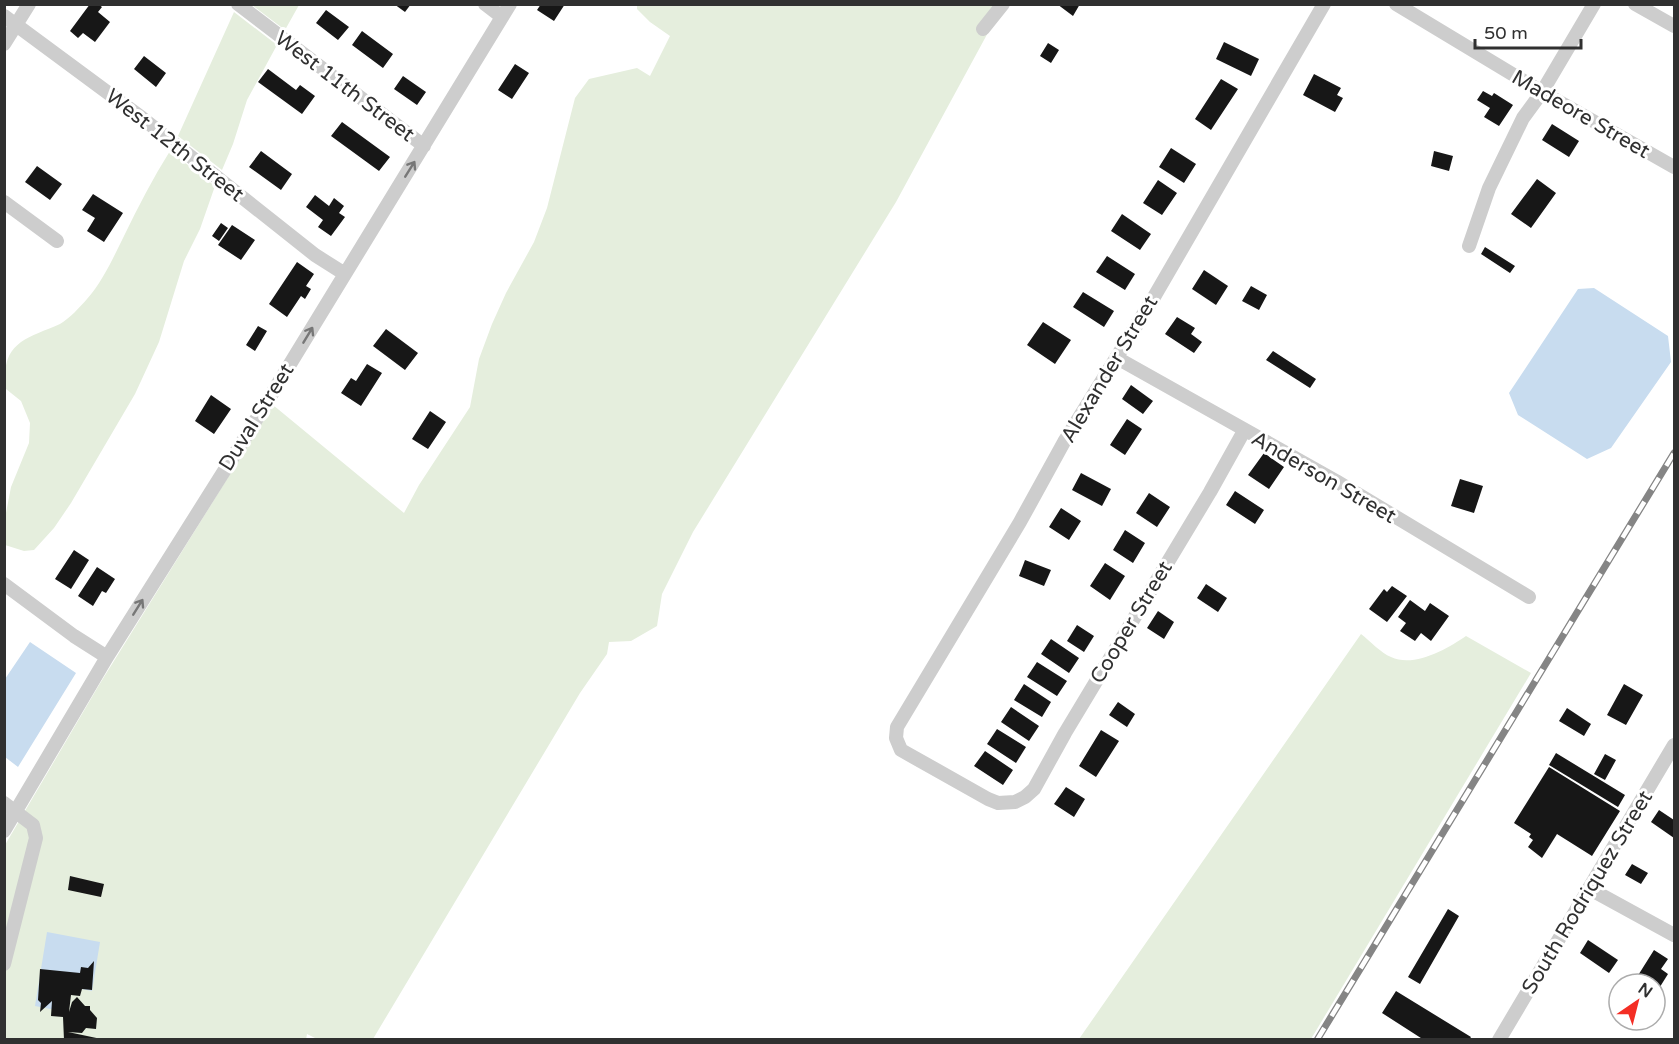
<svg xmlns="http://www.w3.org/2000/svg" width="1679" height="1044" font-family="'Varela Round',sans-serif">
<rect width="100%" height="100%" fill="#fff"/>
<path fill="#e5eedd" d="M252,5H299L285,30Z
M637,5H1003L896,202L693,532L662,594L657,626L631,641L609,642L607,654L580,693L373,1039H317L307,1034L306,1040H5V845L99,685L273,405L404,513L419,485L470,407L479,359L492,324L506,293L534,242L547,208L575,98L589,79L637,68L650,76L670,36L650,22L637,9Z
M234,12L277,45L247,100L233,144L222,170L178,136Z
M170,151L215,186L200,229L184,261L159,342L135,394L71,503L54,528L34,550L24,551L5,545L6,513L11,487L29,443L30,423L21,401L6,389C0,342 26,339 60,324C69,319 80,307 87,299C103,281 113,258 124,236C138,207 153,178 170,151Z
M1361,634C1370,641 1381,653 1391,657C1414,668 1447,649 1466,636L1531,673L1311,1039H1079Z"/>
<path fill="#c8dcef" d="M1594,288L1668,336L1671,362L1611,448L1587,459L1518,415L1509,393L1578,289Z
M30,642L76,673L18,767L5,757V679Z
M47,932L100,942L92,991L50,983L66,1012L35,1006Z"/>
<path fill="#171717" d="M90,4H98L102,7L98,12L110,22L95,42L83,33L78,38L70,31Z
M394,4H411L405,12Z
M541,4H565L554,21L537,10Z
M1057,4H1080L1073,16Z
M326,10L349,27L338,40L316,23Z
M362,31L393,54L383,68L352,45Z
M1224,42L1259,59L1251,76L1216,59Z
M1048,43L1059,50L1051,63L1040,56Z
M144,56L166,73L156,87L134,69Z
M515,64L529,73L512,99L498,90Z
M268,69L296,90L300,85L315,96L302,114L258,82Z
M1314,74L1341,88L1337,95L1343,98L1335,112L1303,95Z
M403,76L426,92L417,105L394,89Z
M1221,79L1238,89L1211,130L1195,119Z
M1483,91L1492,96L1494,93L1513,105L1499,126L1484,117L1490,108L1477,100Z
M342,122L390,157L379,171L331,136Z
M1552,124L1579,141L1569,157L1542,140Z
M1171,148L1196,164L1184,183L1159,167Z
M261,151L292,174L281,190L249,167Z
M1434,151L1453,156L1449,171L1431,166Z
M37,166L62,184L50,200L25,182Z
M1537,179L1556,193L1531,228L1511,214Z
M1158,180L1177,193L1162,215L1143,203Z
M93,194L123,213L104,242L87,231L95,218L82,210Z
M315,195L329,206L334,198L344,206L339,213L345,217L331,236L318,227L323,220L306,207Z
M1122,214L1151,234L1140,250L1111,231Z
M221,223L228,228L219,241L212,236Z
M232,225L255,240L241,260L218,245Z
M1485,247L1515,266L1510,273L1481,254Z
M1107,256L1135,274L1125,290L1096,272Z
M297,262L314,274L306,286L311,289L305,299L301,296L287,317L269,304Z
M1204,270L1228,286L1216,305L1192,289Z
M1251,286L1267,295L1259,310L1242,301Z
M1083,292L1114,311L1104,327L1073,307Z
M1177,317L1195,328L1191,334L1202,342L1194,353L1165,334Z
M1043,322L1071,340L1055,364L1027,345Z
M258,326L267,331L255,351L246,345Z
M386,329L418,353L405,370L373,346Z
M1273,351L1316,379L1310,388L1266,360Z
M367,364L382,373L361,406L341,393L351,378L356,381Z
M1131,385L1153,401L1143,414L1122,399Z
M211,395L231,409L214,434L195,421Z
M430,411L446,422L428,449L412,439Z
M1127,419L1142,429L1125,455L1110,445Z
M1264,453L1284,467L1269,489L1248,475Z
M1081,473L1111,489L1102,506L1072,490Z
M1460,479L1483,486L1474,513L1451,506Z
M1235,491L1264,510L1255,524L1226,505Z
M1149,493L1170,507L1157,527L1136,513Z
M1061,508L1081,521L1069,540L1049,527Z
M1125,530L1145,543L1133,563L1113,550Z
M74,550L89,560L71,589L55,579Z
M1025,560L1051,570L1044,586L1019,576Z
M1105,563L1125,576L1110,600L1090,586Z
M97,567L115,579L106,593L102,591L93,606L78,596Z
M1206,584L1227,598L1218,612L1197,598Z
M1392,586L1407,596L1387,622L1369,609L1384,589L1387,592Z
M1410,600L1425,611L1430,603L1449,616L1431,641L1421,633L1415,641L1400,631L1406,623L1398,617Z
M1158,611L1174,622L1164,639L1147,628Z
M1077,625L1094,636L1084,652L1067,641Z
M1051,639L1079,658L1069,673L1041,654Z
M1037,662L1067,681L1057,696L1027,677Z
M1024,684L1051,702L1042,717L1014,700Z
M1624,684L1643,695L1626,725L1607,715Z
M1118,702L1135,714L1127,727L1109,715Z
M1011,707L1039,726L1029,741L1001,722Z
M1567,708L1591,724L1584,736L1559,721Z
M997,729L1026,747L1016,763L987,744Z
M1101,730L1119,741L1096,777L1079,766Z
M985,751L1013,770L1003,785L974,766Z
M1556,753L1625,795L1618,807L1549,765Z
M1605,754L1616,760L1605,780L1594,774Z
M1549,767L1620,811L1592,856L1557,834L1542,858L1528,847L1533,840L1529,837L1531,834L1514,823Z
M1066,787L1085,799L1074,817L1054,804Z
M1659,810L1674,820V838L1651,822Z
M1632,864L1648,873L1641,884L1625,875Z
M70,876L104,884L101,897L68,890Z
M1448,909L1459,916L1420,984L1408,977Z
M1588,940L1618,960L1609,973L1580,953Z
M1654,950L1668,959L1661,969L1668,974L1658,990L1655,988V984H1649L1637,977Z
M94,961L92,990L82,989L80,996L71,995L69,1012L72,1002L77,997L85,1006H90V1010L97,1018L96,1029L86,1028L82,1033L68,1032L106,1040H64L63,1017L51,1016L52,1001L40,1012L41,1003L38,1000L40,969L80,973L81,967L88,968Z
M1396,991L1471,1037L1469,1040H1424L1382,1013Z"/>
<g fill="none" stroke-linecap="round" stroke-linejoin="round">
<path stroke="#cdcdcd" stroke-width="14" d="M238,4L424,146
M485,4L502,17
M1396,4L1542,92L1674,167
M1635,4L1674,26
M4,16L142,118L315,255L345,274
M983,29L1003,4
M4,44L29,4
M4,202L57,241
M1469,246L1489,188L1523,118L1542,92L1594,4
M1117,358L1336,481L1529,597
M1244,431L1210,492L1065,733L1034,789L1025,797L1015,802L998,803L988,799L901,750L896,738L897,727L1020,522L1064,442L1154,297L1324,4
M4,584L74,636L107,657
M4,803L33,825L36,838L4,964
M4,831L107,657L243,441L510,4
M1590,889L1674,935
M1499,1040L1674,745"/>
<g stroke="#858585" stroke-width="7">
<path id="rail" d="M1317,1040L1674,453"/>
</g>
<use href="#rail" stroke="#fff" stroke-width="4.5" stroke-dasharray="14" stroke-linecap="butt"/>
</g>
<defs><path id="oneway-shaft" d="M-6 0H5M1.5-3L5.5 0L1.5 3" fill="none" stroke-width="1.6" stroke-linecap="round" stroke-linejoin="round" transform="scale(1.5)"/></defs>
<g stroke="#777">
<use href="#oneway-shaft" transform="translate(410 169) rotate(-58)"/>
<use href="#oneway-shaft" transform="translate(308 335) rotate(-59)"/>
<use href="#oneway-shaft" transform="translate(138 607) rotate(-58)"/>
</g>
<g text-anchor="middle" stroke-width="6" stroke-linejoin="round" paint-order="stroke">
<g font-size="21" fill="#303030" stroke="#fff">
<text transform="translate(345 86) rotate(37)" y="7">West 11th Street</text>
<text transform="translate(1581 114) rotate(30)" y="7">Madeore Street</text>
<text transform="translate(175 145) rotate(38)" y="7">West 12th Street</text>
<text transform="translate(1109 369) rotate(-59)" y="7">Alexander Street</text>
<text transform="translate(256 417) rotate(-58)" y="7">Duval Street</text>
<text transform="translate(1324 477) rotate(30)" y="7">Anderson Street</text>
<text transform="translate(1131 622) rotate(-59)" y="7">Cooper Street</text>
<text transform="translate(1587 892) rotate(-59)" y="7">South Rodriquez Street</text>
</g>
</g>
<rect width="1679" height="1044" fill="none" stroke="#303030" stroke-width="12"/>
<g transform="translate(1637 1002) rotate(35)"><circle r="28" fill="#ffffff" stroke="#acacac" stroke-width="1.5"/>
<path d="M0-4.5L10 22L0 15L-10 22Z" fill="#f42e25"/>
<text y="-9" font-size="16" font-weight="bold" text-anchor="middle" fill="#303030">N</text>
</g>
<path d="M1475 39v9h106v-9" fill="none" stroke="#303030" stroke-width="3"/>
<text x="1484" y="39" font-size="18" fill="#303030" stroke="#ffffff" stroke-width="4.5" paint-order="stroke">50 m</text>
</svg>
